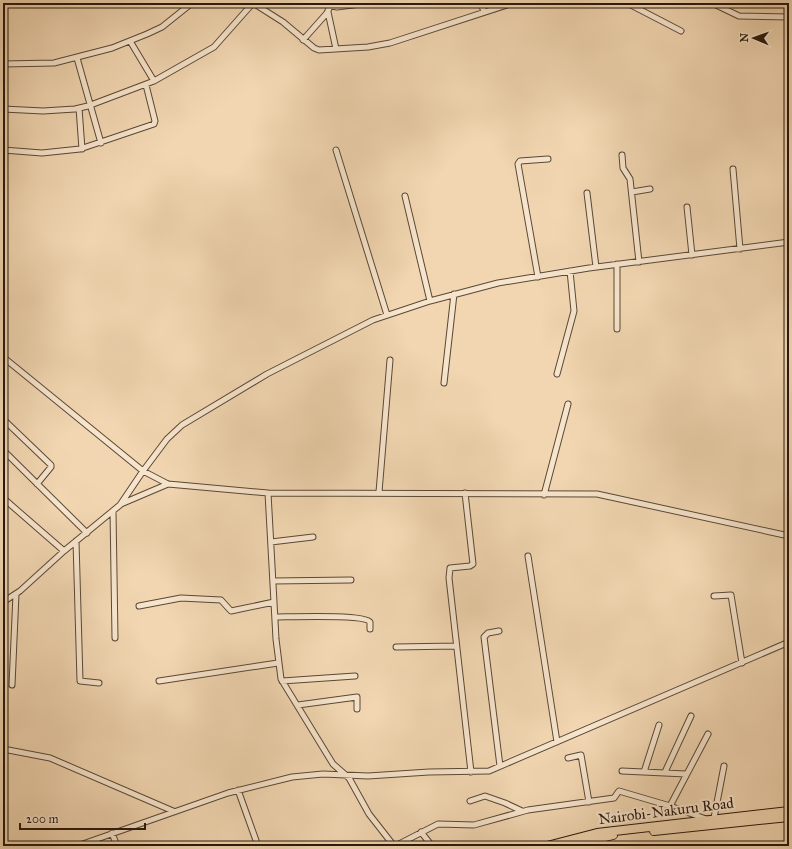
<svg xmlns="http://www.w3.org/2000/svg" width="792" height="849" font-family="'IM FELL Great Primer',serif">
<rect width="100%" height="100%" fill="#f1d6b1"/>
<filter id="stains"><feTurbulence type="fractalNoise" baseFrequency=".005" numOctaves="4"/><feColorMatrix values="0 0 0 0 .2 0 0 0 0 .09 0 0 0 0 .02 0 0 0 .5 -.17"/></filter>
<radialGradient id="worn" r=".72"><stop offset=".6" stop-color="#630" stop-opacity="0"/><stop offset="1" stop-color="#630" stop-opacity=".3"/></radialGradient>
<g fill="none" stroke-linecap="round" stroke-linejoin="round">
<g stroke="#5a4835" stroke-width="7">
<path id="minor" d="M253,3L283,22L314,48L319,50L368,47L390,43L513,3
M319,3L337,7L368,3
M481,3L484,12
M627,3L681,31
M712,3L739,16L789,17
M328,12L336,49
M303,40L327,13L330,6
M130,41L154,81
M77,58L101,143
M3,64L54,63L112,48L147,34L162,27L192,3
M79,108L82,149
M3,109L43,111L75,109L88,106L154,81L214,47L253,3
M3,150L42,153L80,149L154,124L155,121L146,85
M336,150L387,315
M622,155L623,168L630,179L639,262
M733,169L740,249
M632,192L650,189
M587,193L596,267
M405,196L430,301
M687,207L692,255
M538,277L518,164L520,161L548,159
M617,329V264
M3,357L143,471L168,484L268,493L276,639L281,679L333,764L349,778L369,814L394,846
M557,374L574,311L570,271
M444,383L454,294
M3,419L51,465V467L37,484
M3,450L87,533
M379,492L390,360
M268,493L597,494L789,536
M465,493L473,564L470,566L450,568L449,578L471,772
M544,495L568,404
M3,498L64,551
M121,504L168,484
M113,511L115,638
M76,541L80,681L99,683
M271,542L313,537
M528,556L557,742
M273,581L351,580
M714,596L731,595L742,663
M3,602L20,591L64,551L120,505L143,471L167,439L182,425L267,374L373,320L430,301L498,283L589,268L789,242
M139,606L181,598L221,600L231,611L274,602
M3,609V602
M275,617C289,617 365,614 370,622V629
M499,631L488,633L484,637L500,766
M396,647L456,646
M159,681L278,663
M282,681L355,676
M12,685L16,594
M298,705L357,697V709
M3,749L50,758L173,811
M568,758L581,755L589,802
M622,771L686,774
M644,772L659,725
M665,772L691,716
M238,790L258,846
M470,801L485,796L505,803L522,811
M670,806L708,734
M714,818L724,766
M421,832L432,846
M112,833L117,846
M77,846L228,793L292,777L323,774L368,776L429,772L489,771L789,642
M395,846L438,824L474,825L528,810L614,798L619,791L670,806L706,819"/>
</g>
<g stroke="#28180c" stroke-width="10">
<path id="highway" d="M654,831L789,817
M547,846L597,833L789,811
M567,846L613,835"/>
</g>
<use href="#minor" stroke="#f6e4cc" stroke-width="5"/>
<use href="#highway" stroke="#f1d6b1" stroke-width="8"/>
</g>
<g text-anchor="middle" stroke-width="4" stroke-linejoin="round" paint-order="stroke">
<g font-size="15" fill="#28180c" stroke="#f6e4cc">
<text transform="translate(666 811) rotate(-7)" y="5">Nairobi-Nakuru Road</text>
</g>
</g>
<rect width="792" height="849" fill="none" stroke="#f1d6b1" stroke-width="16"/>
<rect x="4" y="4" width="784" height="841" fill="none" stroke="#28180c" stroke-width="2"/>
<rect x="8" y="8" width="776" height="833" fill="none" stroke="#28180c"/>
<g transform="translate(754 38) rotate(272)" stroke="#f6e4cc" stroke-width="3" paint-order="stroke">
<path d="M0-3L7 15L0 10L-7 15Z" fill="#28180c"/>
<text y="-6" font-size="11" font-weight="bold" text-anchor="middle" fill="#28180c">N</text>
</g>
<path d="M20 823v6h125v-6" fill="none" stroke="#28180c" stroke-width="2"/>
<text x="26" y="823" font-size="12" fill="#28180c" stroke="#f6e4cc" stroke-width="3" paint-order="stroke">200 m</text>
<rect width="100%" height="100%" filter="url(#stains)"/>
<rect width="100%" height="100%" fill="url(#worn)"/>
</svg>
